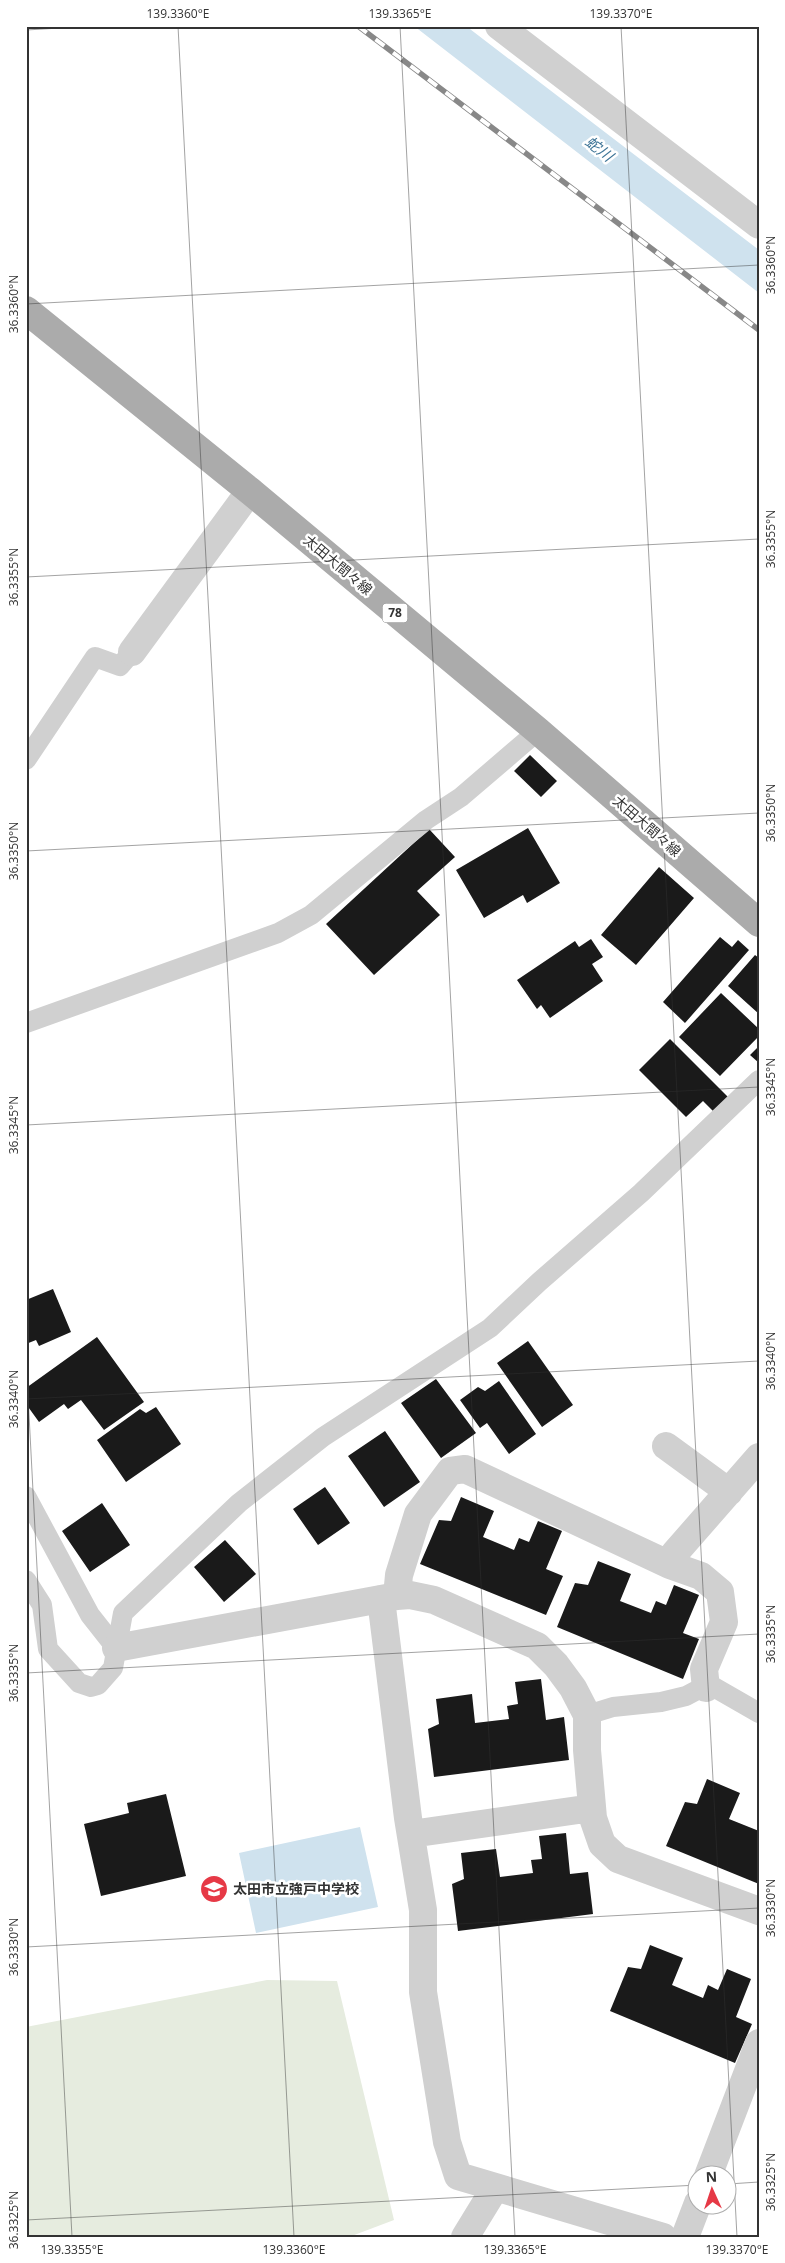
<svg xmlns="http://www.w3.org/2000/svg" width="785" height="2263" font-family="'Open Sans','Noto Sans JP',sans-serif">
<rect width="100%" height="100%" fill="#fff"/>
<path fill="#e6ecdf" d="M267,1980L337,1981L394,2220L349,2237H26V2027Z"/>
<path fill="#cfe2ee" d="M414,26H466L759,250V293Z
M360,1827L378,1907L256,1933L239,1853Z"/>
<path fill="#1a1a1a" d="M530,755L557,781L541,797L514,771Z
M528,828L560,883L527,903L523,895L484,918L456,870Z
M429,829L455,857L417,891L440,915L374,975L326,924Z
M659,867L694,898L636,965L601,935Z
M720,937L732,947L738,940L749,950L685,1023L663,1002Z
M591,939L603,957L592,964L603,981L550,1018L541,1005L537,1009L517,980L575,941L579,947Z
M755,955L759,958V1014L728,986Z
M721,993L759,1029V1036L720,1076L679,1037Z
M670,1039L729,1098L714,1112L703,1101L686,1117L639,1070Z
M759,1046V1063L750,1055Z
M53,1289L71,1332L39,1346L36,1340L26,1344V1300Z
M97,1337L144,1402L104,1430L81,1400L68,1409L64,1404L39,1422L26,1404V1388Z
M528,1341L573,1405L542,1427L497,1363Z
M436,1379L476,1433L441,1458L401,1403Z
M499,1381L536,1434L509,1454L487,1423L480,1428L460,1400L478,1387L485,1391Z
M156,1407L181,1444L126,1482L97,1440L140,1409L146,1413Z
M385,1431L420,1482L384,1507L348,1456Z
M325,1487L350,1523L318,1545L293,1509Z
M461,1497L494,1511L483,1537L514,1550L519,1538L529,1542L538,1521L562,1531L546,1569L563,1576L546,1615L420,1564L439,1520L451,1521Z
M102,1503L130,1545L90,1572L62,1531Z
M225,1540L256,1574L224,1602L194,1567Z
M598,1561L631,1574L620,1601L651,1613L656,1601L666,1605L674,1585L699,1595L683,1633L699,1639L683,1679L557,1627L575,1583L588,1585Z
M541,1679L546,1720L564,1717L569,1760L434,1777L428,1729L439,1724L436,1699L472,1694L475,1723L509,1719L507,1706L518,1704L515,1682Z
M707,1779L740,1793L729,1819L759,1831V1884L666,1846L685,1802L697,1804Z
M166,1794L186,1876L101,1896L84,1824L129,1813L127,1803Z
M566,1833L570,1874L588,1872L593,1914L458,1931L452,1884L464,1879L461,1853L496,1849L500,1877L533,1873L531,1860L542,1859L539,1836Z
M650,1945L683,1958L672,1985L703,1998L708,1985L718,1990L727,1969L751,1979L736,2017L752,2024L735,2063L610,2011L628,1967L641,1969Z"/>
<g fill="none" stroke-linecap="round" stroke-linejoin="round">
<path stroke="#d0d0d0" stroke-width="20" d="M26,760L95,657L120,666L132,652
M26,1023L278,933L311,915L426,820L461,797L538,731
M26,1496L90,1615L116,1648
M26,1580L42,1605L48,1649L79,1683L91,1687L98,1685L113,1668L123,1613L239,1503L323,1437L490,1328L539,1282L641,1193L759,1080
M587,1715L613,1707L661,1702L686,1696L701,1688L712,1686L759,1713"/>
<path stroke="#d0d0d0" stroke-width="28" d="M499,26L759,225
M132,652L250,491
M666,1446L729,1492
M670,1565L675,1553L759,1457
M397,1596L399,1575L418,1514L450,1471L465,1469L670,1565L701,1576L720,1592L724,1622L704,1669L706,1688
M381,1599L408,1818L423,1910V1992L447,2142L458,2176L663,2237
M116,1648L397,1596L410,1595L434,1600L537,1646L556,1665L573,1688L587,1715V1750L593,1818L602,1844L618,1859L759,1911
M411,1834L592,1808
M708,2176L759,2043
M465,2237L495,2188
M685,2237L698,2203"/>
<path stroke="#ababab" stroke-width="28" d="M26,310L250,491L538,731L759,923"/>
<g stroke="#888" stroke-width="5.5">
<path id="rail" d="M358,26L759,330"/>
</g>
<use href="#rail" stroke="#fff" stroke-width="4" stroke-dasharray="11" stroke-linecap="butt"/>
</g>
<path fill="none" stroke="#333" stroke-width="1" stroke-opacity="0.45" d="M178,26L294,2237M400,26L515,2237M621,26L737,2237M26,30L94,26M26,304L759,265M26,577L759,539M26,851L759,813M26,1125L759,1087M26,1357L72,2237M26,1399L759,1361M26,1673L759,1634M26,1947L759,1908M728,2184L759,2182M26,2220L698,2185"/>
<defs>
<g id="school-disc" transform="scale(1.4375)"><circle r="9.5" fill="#e63946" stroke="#fff"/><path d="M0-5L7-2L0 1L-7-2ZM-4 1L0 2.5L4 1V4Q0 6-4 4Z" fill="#fff"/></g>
</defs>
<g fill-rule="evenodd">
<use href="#school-disc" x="214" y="1889"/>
</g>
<g text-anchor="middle" stroke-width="5" stroke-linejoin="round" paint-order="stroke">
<rect fill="#fff" stroke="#707070" stroke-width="1" x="382.5" y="603.5" width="25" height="19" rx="4"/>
<g font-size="12" font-weight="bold" fill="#333">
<text x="395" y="617">78</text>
</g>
<g font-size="14" fill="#333" stroke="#fff">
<text transform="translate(338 565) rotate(40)" y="5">太田大間々線</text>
<text transform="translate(647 826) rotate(41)" y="5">太田大間々線</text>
</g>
<g font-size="14" font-weight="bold" fill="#333" stroke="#fff" text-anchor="start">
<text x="233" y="1894">太田市立強戸中学校</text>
</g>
<g font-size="15" font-style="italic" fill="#3f7597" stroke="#fff">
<text transform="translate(599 149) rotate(38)" y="5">蛇川</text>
</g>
</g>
<rect width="785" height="2263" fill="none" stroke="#ffffff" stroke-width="55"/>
<g transform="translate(712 2190) rotate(357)"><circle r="24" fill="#ffffff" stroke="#adadad"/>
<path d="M0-4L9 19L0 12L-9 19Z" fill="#e63946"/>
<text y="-8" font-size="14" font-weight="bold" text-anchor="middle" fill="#333333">N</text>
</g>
<rect x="28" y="28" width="730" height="2208" fill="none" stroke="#333" stroke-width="2"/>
<g font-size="12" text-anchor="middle" fill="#333">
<text x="178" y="18">139.3360°E</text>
<text x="400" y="18">139.3365°E</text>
<text x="621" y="18">139.3370°E</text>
<text transform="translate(771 265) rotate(-90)" y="4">36.3360°N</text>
<text transform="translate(14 304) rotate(-90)" y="4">36.3360°N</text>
<text transform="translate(771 539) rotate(-90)" y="4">36.3355°N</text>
<text transform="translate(14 577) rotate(-90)" y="4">36.3355°N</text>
<text transform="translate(771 813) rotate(-90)" y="4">36.3350°N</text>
<text transform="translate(14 851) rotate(-90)" y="4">36.3350°N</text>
<text transform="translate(771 1087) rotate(-90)" y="4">36.3345°N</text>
<text transform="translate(14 1125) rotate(-90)" y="4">36.3345°N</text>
<text transform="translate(771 1361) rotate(-90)" y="4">36.3340°N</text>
<text transform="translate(14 1399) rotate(-90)" y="4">36.3340°N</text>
<text transform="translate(771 1634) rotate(-90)" y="4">36.3335°N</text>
<text transform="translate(14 1673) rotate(-90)" y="4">36.3335°N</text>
<text transform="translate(771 1908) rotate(-90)" y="4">36.3330°N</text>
<text transform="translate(14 1947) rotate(-90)" y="4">36.3330°N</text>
<text transform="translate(771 2182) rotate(-90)" y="4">36.3325°N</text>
<text transform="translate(14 2220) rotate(-90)" y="4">36.3325°N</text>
<text x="72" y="2254">139.3355°E</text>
<text x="294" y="2254">139.3360°E</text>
<text x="515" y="2254">139.3365°E</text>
<text x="737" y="2254">139.3370°E</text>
</g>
</svg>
